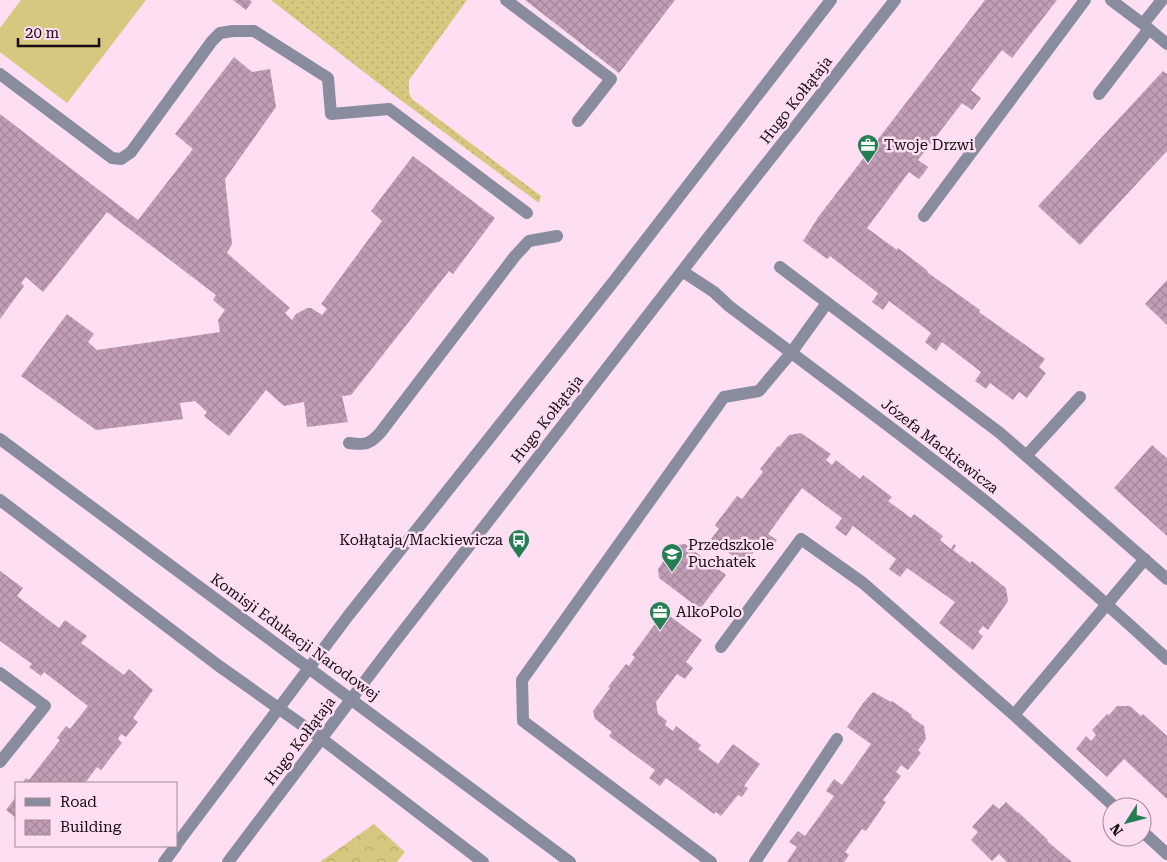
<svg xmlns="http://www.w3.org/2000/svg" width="1167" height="862" font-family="'Roboto Serif',serif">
<defs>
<pattern id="grass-dots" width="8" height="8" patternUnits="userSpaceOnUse" patternTransform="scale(1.25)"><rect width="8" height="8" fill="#d7c87f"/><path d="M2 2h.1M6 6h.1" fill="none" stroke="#b8aa6d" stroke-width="1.8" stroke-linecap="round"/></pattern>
<pattern id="park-crowns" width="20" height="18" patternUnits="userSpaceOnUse" patternTransform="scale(1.25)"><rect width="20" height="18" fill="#d7c87f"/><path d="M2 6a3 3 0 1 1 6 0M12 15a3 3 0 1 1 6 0" fill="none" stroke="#b8aa6d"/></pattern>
<pattern id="building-cross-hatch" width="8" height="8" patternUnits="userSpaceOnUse" patternTransform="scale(1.25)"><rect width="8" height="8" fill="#c19db6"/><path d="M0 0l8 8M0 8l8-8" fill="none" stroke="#a5869c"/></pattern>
</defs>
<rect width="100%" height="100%" fill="#fddef3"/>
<path fill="url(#grass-dots)" d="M271,0H467L409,80V93L412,99L541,196L539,203L382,86Z"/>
<path fill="url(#park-crowns)" d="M374,824L405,852L397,862H320Z"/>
<path fill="#d7c87f" d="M21,0H146L67,103L0,52V28Z"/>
<path fill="url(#building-cross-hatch)" d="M233,0H249L252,2L246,10Z
M525,0H675L619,73Z
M985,0H1057L1012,58L1002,50L971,90L981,98L972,110L962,103L918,160L928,167L924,173L919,179L909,172L867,228L897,250L898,248L928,271L927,272L980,310L979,312L1045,359L1039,367L1046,373L1027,398L1019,392L1013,400L990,383L986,389L975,381L981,372L942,342L936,351L925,342L931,333L889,301L883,310L872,302L878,293L830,256L827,259L803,241L819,216Z
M234,57L252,72L270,69L276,107L225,179L232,244L227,253L290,308L285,313L292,320L296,314L307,308H311L322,315L327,309L321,304L382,221L371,211L413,156L495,218L453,274L449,271L351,395L342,396L348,422L307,427L304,402L284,406L266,390L229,436L204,416L207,412L195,401L180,403L183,419L96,430L21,376L67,314L94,334L88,342L97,350L220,332L218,320L225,310L213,300L216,295L107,212L43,292L26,277L21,283L24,286L0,319V114L138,220L193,149L175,134Z
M1163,71L1167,74V151L1080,245L1038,206Z
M1167,280V325L1145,304Z
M801,433L831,454L826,460L832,465L836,460L860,479L863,475L892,497L888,501L911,518L914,514L943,536L940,540L951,549L954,544L956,546L953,550L970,563L972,561L1006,588L1008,601L988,630L983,626L978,632L983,636L973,650L939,623L955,602L907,568L900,577L889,569L896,559L853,526L846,536L835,528L842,518L802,488L768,534L777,540L769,551L759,545L744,565L711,539L719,529L715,525L737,496L742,499L763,472L760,469L778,446L779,447L789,435Z
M1152,445L1167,458V536L1114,488Z
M685,544L726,575L700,609L659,578L658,569L665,559L667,560L670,557L669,554L676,545Z
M0,571L23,588L17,596L59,628L65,620L87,636L81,643L124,675L129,669L153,690L133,718L138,722L126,737L121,734L118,739L122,743L101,770L97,767L85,783H22L26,778L29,780L60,740L57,738L66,726L70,729L88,706L44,672L41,676L29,667L32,664L0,641Z
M667,614L702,640L686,662L693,668L685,679L677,674L656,702L658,714L667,721L665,725L673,731L676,726L701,745L698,749L718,764L733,744L760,764L744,786L748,788L742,797L738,795L721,816L716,812L714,814L666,778L660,786L649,778L655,770L609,736L612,732L595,719L593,711L610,688L608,687L626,664L629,666L635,657L632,655L655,624L658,626Z
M873,692L891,702L892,701L912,715L911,717L924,726L926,739L918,750L921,753L908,770L901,765L896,772L901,776L883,800L886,802L866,831L862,829L845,852L849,855L844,862H787L797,847L789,842L798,831L805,836L834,796L826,791L834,779L842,785L871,744L847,727L863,703Z
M1117,706H1130L1141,716L1143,714L1167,736V799L1124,759L1107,777L1076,749L1086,736L1091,741L1096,735L1092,730L1107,714L1109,715Z
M16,797V818L6,810Z
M1006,802L1018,813V812L1048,840L1047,841L1072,862H1007L999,854L992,861L971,840L978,832L972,827L993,804L999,809Z"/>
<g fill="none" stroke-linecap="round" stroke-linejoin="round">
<path stroke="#898c9c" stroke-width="12" d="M506,0L611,79L578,121
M1111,0L1143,24
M1162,0L1143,24L1167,44
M0,74L112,158L121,159L131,152L212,41L220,33L233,31H254L328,78L331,114L389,109L527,213
M1099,94L1149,29
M924,216L1085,0
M780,267L1000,433L1167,579
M682,271L714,292L729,306C816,372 905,436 990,505C1051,555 1110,606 1167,659
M0,439L570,862
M349,443C365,445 369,445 380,433L515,256L529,241L557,236
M1026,456L1080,397
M0,500L219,666L322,739L483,862
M721,647L801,539L863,583L1014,715L1115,807
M0,673L45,706L0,762
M1014,715L1145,559
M1142,831L1167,854
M176,845L348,616L614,281L831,0
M164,862L176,846
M228,862L390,648L707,239L895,0
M711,862L523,721L522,680L724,397L759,391L791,353L827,303
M755,862L837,739"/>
</g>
<defs>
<g id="office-pin" transform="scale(1.125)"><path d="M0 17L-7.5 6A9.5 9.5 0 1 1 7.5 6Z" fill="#257e53" stroke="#fddef3"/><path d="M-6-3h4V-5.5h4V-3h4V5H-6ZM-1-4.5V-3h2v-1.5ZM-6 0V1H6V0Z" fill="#fff"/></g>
<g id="bus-pin" transform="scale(1.125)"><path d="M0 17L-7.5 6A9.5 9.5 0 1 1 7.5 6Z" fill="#257e53" stroke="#fddef3"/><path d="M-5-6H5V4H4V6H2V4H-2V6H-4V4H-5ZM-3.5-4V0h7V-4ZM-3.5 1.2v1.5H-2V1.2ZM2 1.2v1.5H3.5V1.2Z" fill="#fff"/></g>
<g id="school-pin" transform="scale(1.125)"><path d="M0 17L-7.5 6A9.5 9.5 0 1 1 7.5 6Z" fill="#257e53" stroke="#fddef3"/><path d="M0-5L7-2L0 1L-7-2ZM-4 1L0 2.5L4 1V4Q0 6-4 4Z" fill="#fff"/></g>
</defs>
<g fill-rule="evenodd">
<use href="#office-pin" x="868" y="145"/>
<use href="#bus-pin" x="519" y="540"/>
<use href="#school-pin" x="672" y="554"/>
<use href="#office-pin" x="660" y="612"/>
</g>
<g text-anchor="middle" stroke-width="5" stroke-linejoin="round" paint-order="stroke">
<g font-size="15" fill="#180b14" stroke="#fddef3">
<text transform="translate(796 100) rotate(-52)" y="5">Hugo Kołłątaja</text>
<text transform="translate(547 419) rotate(-52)" y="5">Hugo Kołłątaja</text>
<text transform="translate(940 446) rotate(38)" y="5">Józefa Mackiewicza</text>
<text transform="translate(295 637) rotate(36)" y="5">Komisji Edukacji Narodowej</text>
<text transform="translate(300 741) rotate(-53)" y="5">Hugo Kołłątaja</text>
</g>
<g font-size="15" fill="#180b14" stroke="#fddef3" text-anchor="start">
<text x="884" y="150">Twoje Drzwi</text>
<text x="503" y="545" text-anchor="end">Kołłątaja/Mackiewicza</text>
<text x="688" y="550">Przedszkole<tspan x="688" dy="17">Puchatek</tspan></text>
<text x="676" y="617">AlkoPolo</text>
</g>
</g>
<rect x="15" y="782" width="162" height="65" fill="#fddef3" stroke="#a18a9a"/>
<rect x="25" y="798" width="25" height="8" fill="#898c9c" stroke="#a18a9a"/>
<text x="60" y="807" font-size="15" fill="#180b14">Road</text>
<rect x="25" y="820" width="25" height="15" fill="url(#building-cross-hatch)" stroke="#a18a9a"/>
<text x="60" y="832" font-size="15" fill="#180b14">Building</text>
<g transform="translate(1127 822) rotate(234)"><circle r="24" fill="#fddef3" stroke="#a18a9a"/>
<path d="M0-4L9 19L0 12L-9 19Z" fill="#257e53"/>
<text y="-8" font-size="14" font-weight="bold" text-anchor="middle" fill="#180b14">N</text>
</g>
<path d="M18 38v8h81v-8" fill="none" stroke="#180b14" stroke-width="2.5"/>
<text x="25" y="38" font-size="15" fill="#180b14" stroke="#fddef3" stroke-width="4" paint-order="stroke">20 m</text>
</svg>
